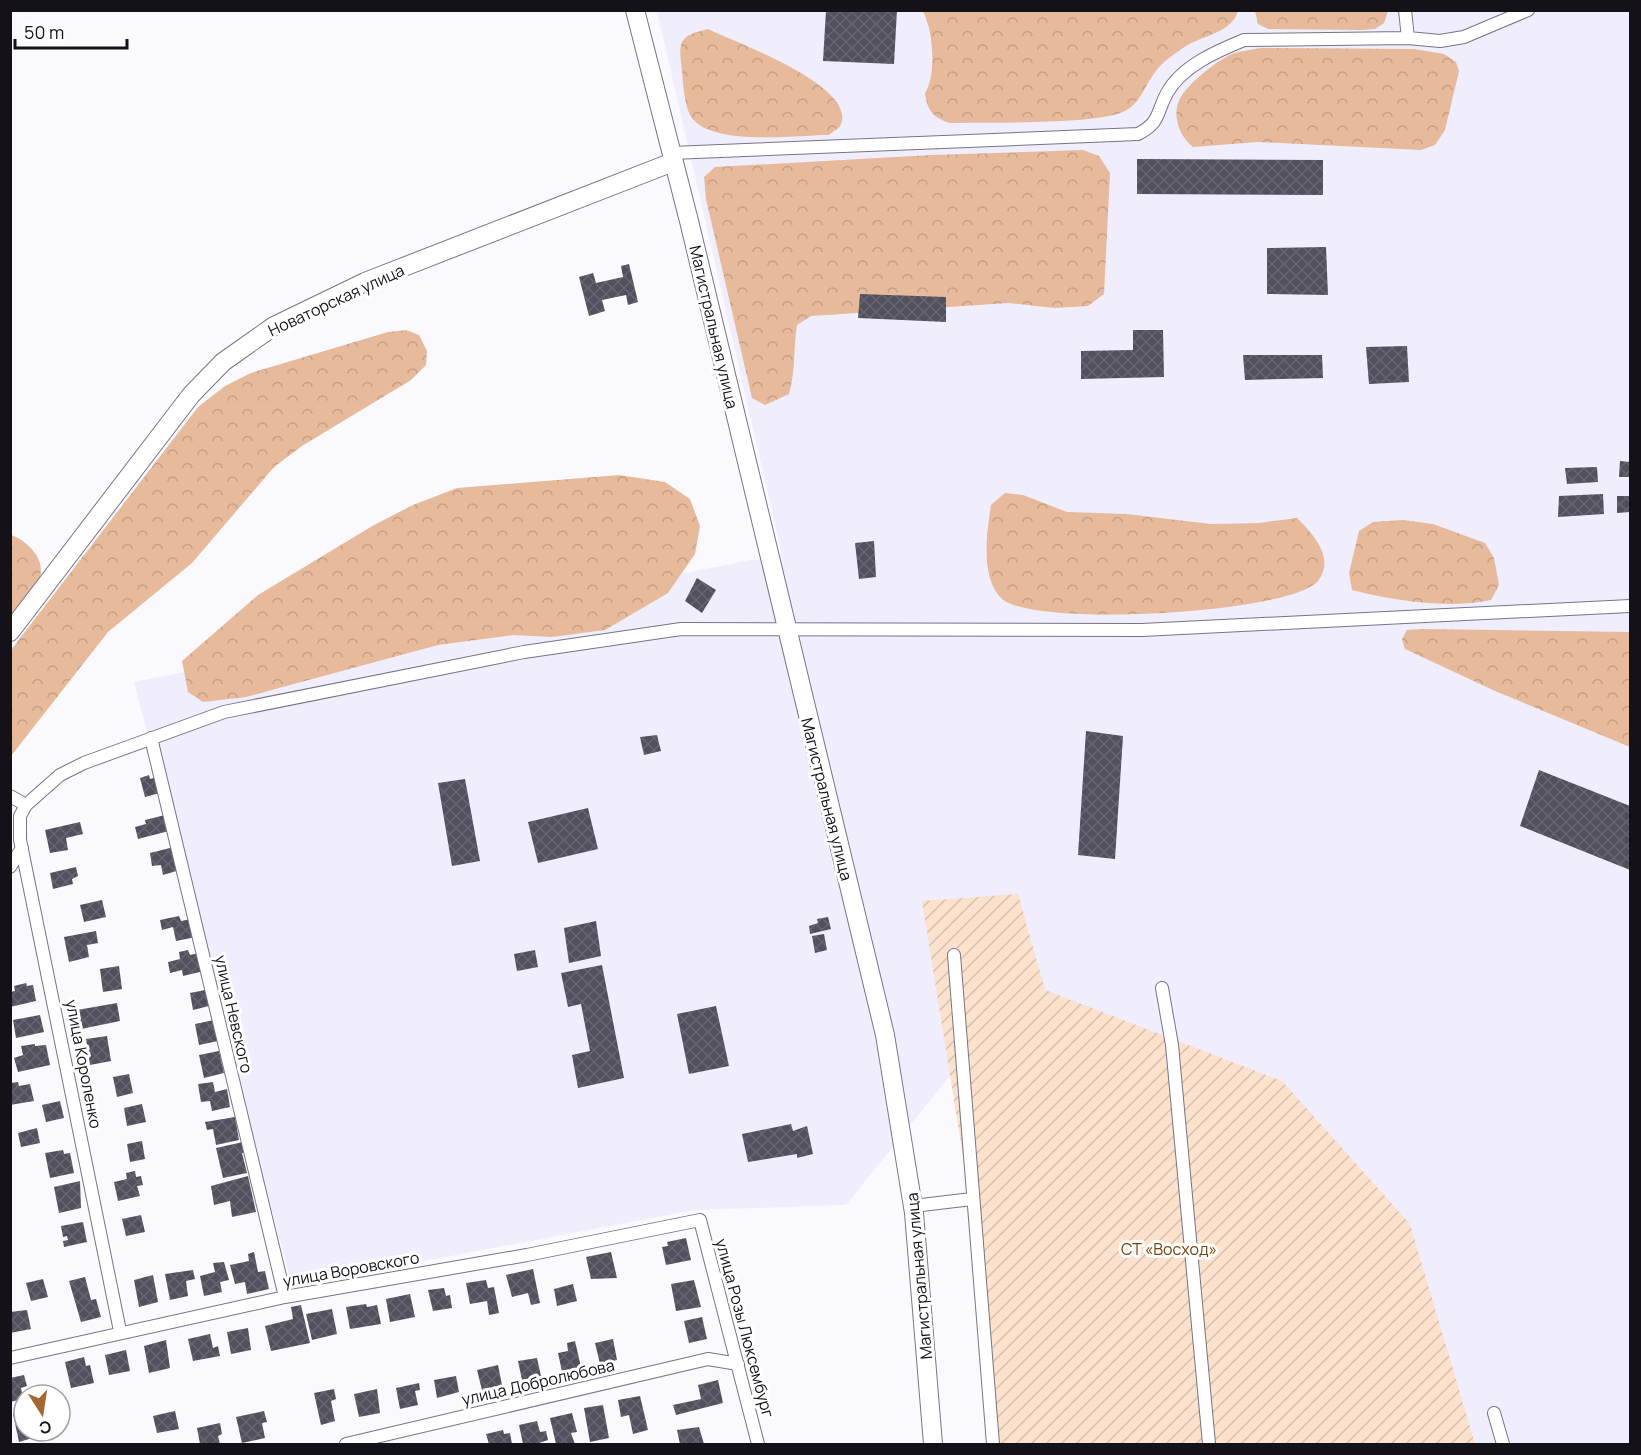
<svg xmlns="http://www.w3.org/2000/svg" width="1641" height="1455" font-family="Manrope,sans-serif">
<defs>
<pattern id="forest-crowns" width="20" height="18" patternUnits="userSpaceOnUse" patternTransform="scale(1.5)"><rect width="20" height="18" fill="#e6ba9a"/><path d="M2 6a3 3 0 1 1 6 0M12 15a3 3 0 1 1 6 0" fill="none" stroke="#c49f84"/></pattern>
<pattern id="garden-furrows" width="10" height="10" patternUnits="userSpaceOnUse" patternTransform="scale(1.5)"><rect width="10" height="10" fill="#fce1cd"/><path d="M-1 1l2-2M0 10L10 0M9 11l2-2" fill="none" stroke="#d7c0af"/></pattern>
<pattern id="building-cross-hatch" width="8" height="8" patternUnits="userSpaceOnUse" patternTransform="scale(1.5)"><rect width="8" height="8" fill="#53505e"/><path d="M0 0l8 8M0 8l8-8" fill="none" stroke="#676570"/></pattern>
</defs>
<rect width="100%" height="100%" fill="#faf9fd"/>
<path fill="#f0edfc" d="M657,11H1630V1444H1439L1014,996L846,1205L694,1210L292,1286L134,682L782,554Z"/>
<path fill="url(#forest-crowns)" d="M923,11H1238C1231,34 1201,35 1183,48C1171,56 1161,63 1153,75C1144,88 1139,104 1125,111C1099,125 985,122 950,123C933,118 927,110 925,93C937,74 933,30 923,11Z
M1255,11V10L1388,11L1384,23L1375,29L1361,30L1268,29L1258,24Z
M708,29C732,41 861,87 840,126C838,129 832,132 829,135C797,135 704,148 689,113C683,98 683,78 681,62C678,37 685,35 708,29Z
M1260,48L1414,49L1444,54L1456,62L1459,71L1445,130L1435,145L1421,150L1258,142L1193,147C1180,137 1172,117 1179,101C1184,86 1218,60 1232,54C1240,51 1251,50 1260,48Z
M1083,150L1099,156L1110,173L1104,294L1088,306L1055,308L1009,303L811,316L797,325C793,350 796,369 789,394L765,405L752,398L706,199L704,177L715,167L932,155Z
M406,330L419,335L427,351L426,365L411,380L302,446L274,467L192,563L108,632L11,756V650L198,407L225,386L251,373L388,332Z
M619,475L665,482L690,499L700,526L695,554L668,593L605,630L552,637L513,635L438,645L246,697L203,702L188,692L182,661L258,595L374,525L413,505L457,488Z
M1005,493L1023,495L1067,512L1126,514L1211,524L1259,523L1297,518C1312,533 1336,558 1318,581C1291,614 1029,628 1001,598C980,576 987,532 991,505Z
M1403,520L1433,524L1485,543L1494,558L1499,585L1491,600C1448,609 1395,601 1352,590L1349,573L1359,531L1373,522Z
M11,535C20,538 28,544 34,552C54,577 26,602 11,622Z
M1424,629L1630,632V747L1495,691L1405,649L1402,639L1407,630Z"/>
<path fill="url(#garden-furrows)" d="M1018,894L1045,990L1282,1081L1410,1224L1475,1444H989L967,1181L922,901Z"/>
<path fill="url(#building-cross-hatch)" d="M826,10H897L894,64L823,61Z
M1137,159L1323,160V195L1137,194Z
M1326,247L1328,295L1267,294V248Z
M629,264L638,302L628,305L626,295L602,300L605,311L589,316L579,277L593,273L596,283L623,277L621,266Z
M860,294L946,297V322L858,318Z
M1133,330H1163L1164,377L1081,379V351L1133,350Z
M1407,346L1409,382L1369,384L1366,347Z
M1243,355H1322L1323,378L1245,380Z
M1620,461L1630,462V477H1619Z
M1597,467L1598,482L1567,484L1565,468Z
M1603,494L1604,514L1558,517L1559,496Z
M1617,496H1630V512L1617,513Z
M874,541L876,577L859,579L855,543Z
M697,578L716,590L702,613L685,601Z
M1086,731L1123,736L1115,859L1078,855Z
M657,735L661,751L644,755L640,737Z
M1539,770L1630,806V870L1520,826Z
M149,775L150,779L157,777L160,793L145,797L140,778Z
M465,779L480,861L452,866L438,783Z
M588,808L598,849L538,863L528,822Z
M165,815L169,831L138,839L135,827L146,824L145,820Z
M80,822L83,834L66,838L68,850L50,853L45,830Z
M174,847L180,870L163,875L161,865L152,866L150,853Z
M76,867L78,876L72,879L73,884L53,889L50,873Z
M102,900L106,917L84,922L80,905Z
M179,916L181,921L191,919L196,937L176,941L173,927L162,930L160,920Z
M828,917L831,929L810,934L809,926L818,923L817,919Z
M596,921L601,956L569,963L564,928Z
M96,931L98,943L87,945L89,957L69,962L64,937Z
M824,934L827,950L815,953L812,936Z
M188,950L190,955L200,953L204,971L183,976L182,970L170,973L168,962L180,959L179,952Z
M535,950L538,967L517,971L514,954Z
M602,965L624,1078L578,1088L572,1055L590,1051L581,1004L568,1007L561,973Z
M119,966L122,989L103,992L100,969Z
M26,983L27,986L33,985L36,1001L10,1007V992L15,991L14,986Z
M205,990L209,1006L193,1010L190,993Z
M117,1003L120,1021L81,1029L77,1010Z
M716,1006L729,1066L689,1074L677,1014Z
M40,1015L44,1032L16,1038L13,1020Z
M214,1020L218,1041L199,1045L195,1024Z
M107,1036L111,1061L90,1065L86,1039Z
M35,1044V1046L46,1045L50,1065L18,1072L14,1058L23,1055L21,1046Z
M219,1051L224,1073L204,1078L199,1055Z
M129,1074L133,1093L117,1097L113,1077Z
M18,1082L19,1086L30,1084L34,1101L10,1105V1083Z
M213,1082L215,1092L227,1089L230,1107L212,1111L210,1101L201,1102L198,1084Z
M60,1101L64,1118L46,1122L42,1105Z
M142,1104L146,1122L127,1126L124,1108Z
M235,1117L239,1140L216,1145L213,1129L207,1130L205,1122Z
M791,1124L793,1131L807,1126L813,1154L797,1158V1154L748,1162L742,1134Z
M37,1128L40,1143L21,1147L18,1133Z
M142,1141L145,1159L130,1162L127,1144Z
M243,1142L246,1152L242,1153L247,1173L223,1178L216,1148Z
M63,1150L64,1154L70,1153L74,1173L50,1178L45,1153Z
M135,1171L136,1177L141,1176L143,1185L137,1186L140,1196L118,1201L114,1182L127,1179L126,1173Z
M248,1176L256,1212L232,1217L230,1201L214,1205L211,1186Z
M80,1181L81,1208L59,1213L54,1187Z
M141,1215L145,1232L126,1236L122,1219Z
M83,1222L87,1242L64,1247L63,1241L68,1240L67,1236L63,1237L61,1226Z
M686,1238L691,1260L666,1265L662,1247L668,1246L667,1242Z
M254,1252L258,1272L265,1271L269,1289L247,1294L245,1282L235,1284L230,1265L249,1261L248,1254Z
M611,1252L617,1278L591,1279L586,1257Z
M224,1262L229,1280L220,1282L222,1292L204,1296L200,1276L215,1272L213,1263Z
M533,1269L540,1303L531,1305L528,1293L512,1297L506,1275Z
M193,1270L195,1279L186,1281L188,1296L170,1300L165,1274Z
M153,1275L158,1302L139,1307L134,1280Z
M85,1277L91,1300L96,1299L101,1317L81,1322L69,1281Z
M43,1279L48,1297L31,1301L26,1283Z
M486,1280L488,1288L494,1287L499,1313L489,1315L487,1301L470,1304L466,1283Z
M694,1280L701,1307L676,1311L671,1284Z
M573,1284L577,1301L557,1306L554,1289Z
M444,1288L446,1296L450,1295L452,1308L433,1311L428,1290Z
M410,1294L415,1317L390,1322L386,1299Z
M366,1304L367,1307L377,1305L381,1324L350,1329L346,1307Z
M301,1305L310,1343L271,1351L265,1326L293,1319L291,1307Z
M332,1309L337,1334L312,1340L306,1314Z
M27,1310L31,1329L10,1333V1312Z
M702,1317L707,1339L689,1343L684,1321Z
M248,1328L251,1350L231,1354L227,1332Z
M210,1334L213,1348L218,1346L220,1356L193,1361L188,1339Z
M613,1339L617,1360L600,1364L595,1343Z
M166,1340L170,1368L149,1373L144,1346Z
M575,1341L581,1367L562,1372L558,1353L568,1351L567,1343Z
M126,1350L130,1371L109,1375L105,1355Z
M84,1357L86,1366L90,1365L94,1383L71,1388L65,1362Z
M537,1358L541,1376L522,1380L518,1361Z
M498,1365L502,1385L482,1390L477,1370Z
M24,1375L27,1386L21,1388L23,1399L10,1402V1378Z
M456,1376L459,1392L437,1398L434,1380Z
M718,1380L723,1403L676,1415L673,1405L701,1399L698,1385Z
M419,1383L420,1390L415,1391L418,1405L400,1409L396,1388Z
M334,1389L336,1399L331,1401L335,1421L321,1425L314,1393Z
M377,1389L380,1413L359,1417L354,1394Z
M640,1396L648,1430L633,1434L629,1415L621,1417L618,1400Z
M603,1405L609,1438L590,1442L584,1408Z
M24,1411V1431H41L42,1435L19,1442L13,1414Z
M175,1411L179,1429L157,1433L153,1416Z
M264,1411L267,1422L262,1423L265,1438L242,1443L236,1417Z
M572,1413L577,1432L571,1433L575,1444H556L550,1418Z
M537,1421L540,1432L546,1431L548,1440L536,1444H523L519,1425Z
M220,1423L222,1434L218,1436L220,1444H200L197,1428Z
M699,1427L704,1444H680L677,1430Z
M503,1430L504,1434L510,1433L512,1444H489L486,1434Z"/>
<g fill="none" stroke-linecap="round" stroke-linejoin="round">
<g stroke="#777484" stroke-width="14">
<path id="street" d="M1405,10L1408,38
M671,153L1138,134C1161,122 1156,113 1167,93C1182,66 1217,51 1244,40L1408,38L1440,41L1464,37L1528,10
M151,738L285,1297
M10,796L26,805
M10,867L22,848
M954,955L993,1444
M1162,988L1172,1045L1209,1444
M913,1206L972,1199
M120,1331L20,840V816L26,805L60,775L84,763L224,712L524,652L681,629L1142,630L1630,606
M10,1358L285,1297L527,1255L700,1220L758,1444
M1494,1413L1503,1444
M346,1444L708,1359L738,1364"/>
</g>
<g stroke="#777484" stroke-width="20">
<path id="secondary" d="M635,10L689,221L885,1035L914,1213L933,1444
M10,632L191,395L223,362L274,326L365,282L673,162"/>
</g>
<use href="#street" stroke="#fff" stroke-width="12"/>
<use href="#secondary" stroke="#fff" stroke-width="18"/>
</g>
<g text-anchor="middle" stroke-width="6" stroke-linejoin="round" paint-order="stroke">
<g font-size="16" fill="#141218" stroke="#fff">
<text transform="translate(336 300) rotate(-25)" y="6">Новаторская улица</text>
<text transform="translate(714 327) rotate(77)" y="6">Магистральная улица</text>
<text transform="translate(827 799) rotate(76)" y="6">Магистральная улица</text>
<text transform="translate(234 1014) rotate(77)" y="6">улица Невского</text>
<text transform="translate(84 1064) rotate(79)" y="6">улица Короленко</text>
<text transform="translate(351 1269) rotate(-10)" y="6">улица Воровского</text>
<text transform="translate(919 1276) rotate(-95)" y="6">Магистральная улица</text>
<text transform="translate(745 1328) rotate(75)" y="6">улица Розы Люксембург</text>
<text transform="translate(538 1382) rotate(-13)" y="6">улица Добролюбова</text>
</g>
<g font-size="16" fill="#77410b" stroke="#fff">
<text x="1169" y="1255">СТ «Восход»</text>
</g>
</g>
<rect width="1641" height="1455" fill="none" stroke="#141218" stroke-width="24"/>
<g transform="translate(42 1413) rotate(168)"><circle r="28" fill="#ffffff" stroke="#a1a0a3" stroke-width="1.5"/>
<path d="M0-4.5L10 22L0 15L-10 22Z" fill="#a6662f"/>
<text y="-9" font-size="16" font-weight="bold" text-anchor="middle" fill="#141218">С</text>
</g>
<path d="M15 39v9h112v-9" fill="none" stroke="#141218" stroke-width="3"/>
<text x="24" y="39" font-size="18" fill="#141218" stroke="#ffffff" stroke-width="4.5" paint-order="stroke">50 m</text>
</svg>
